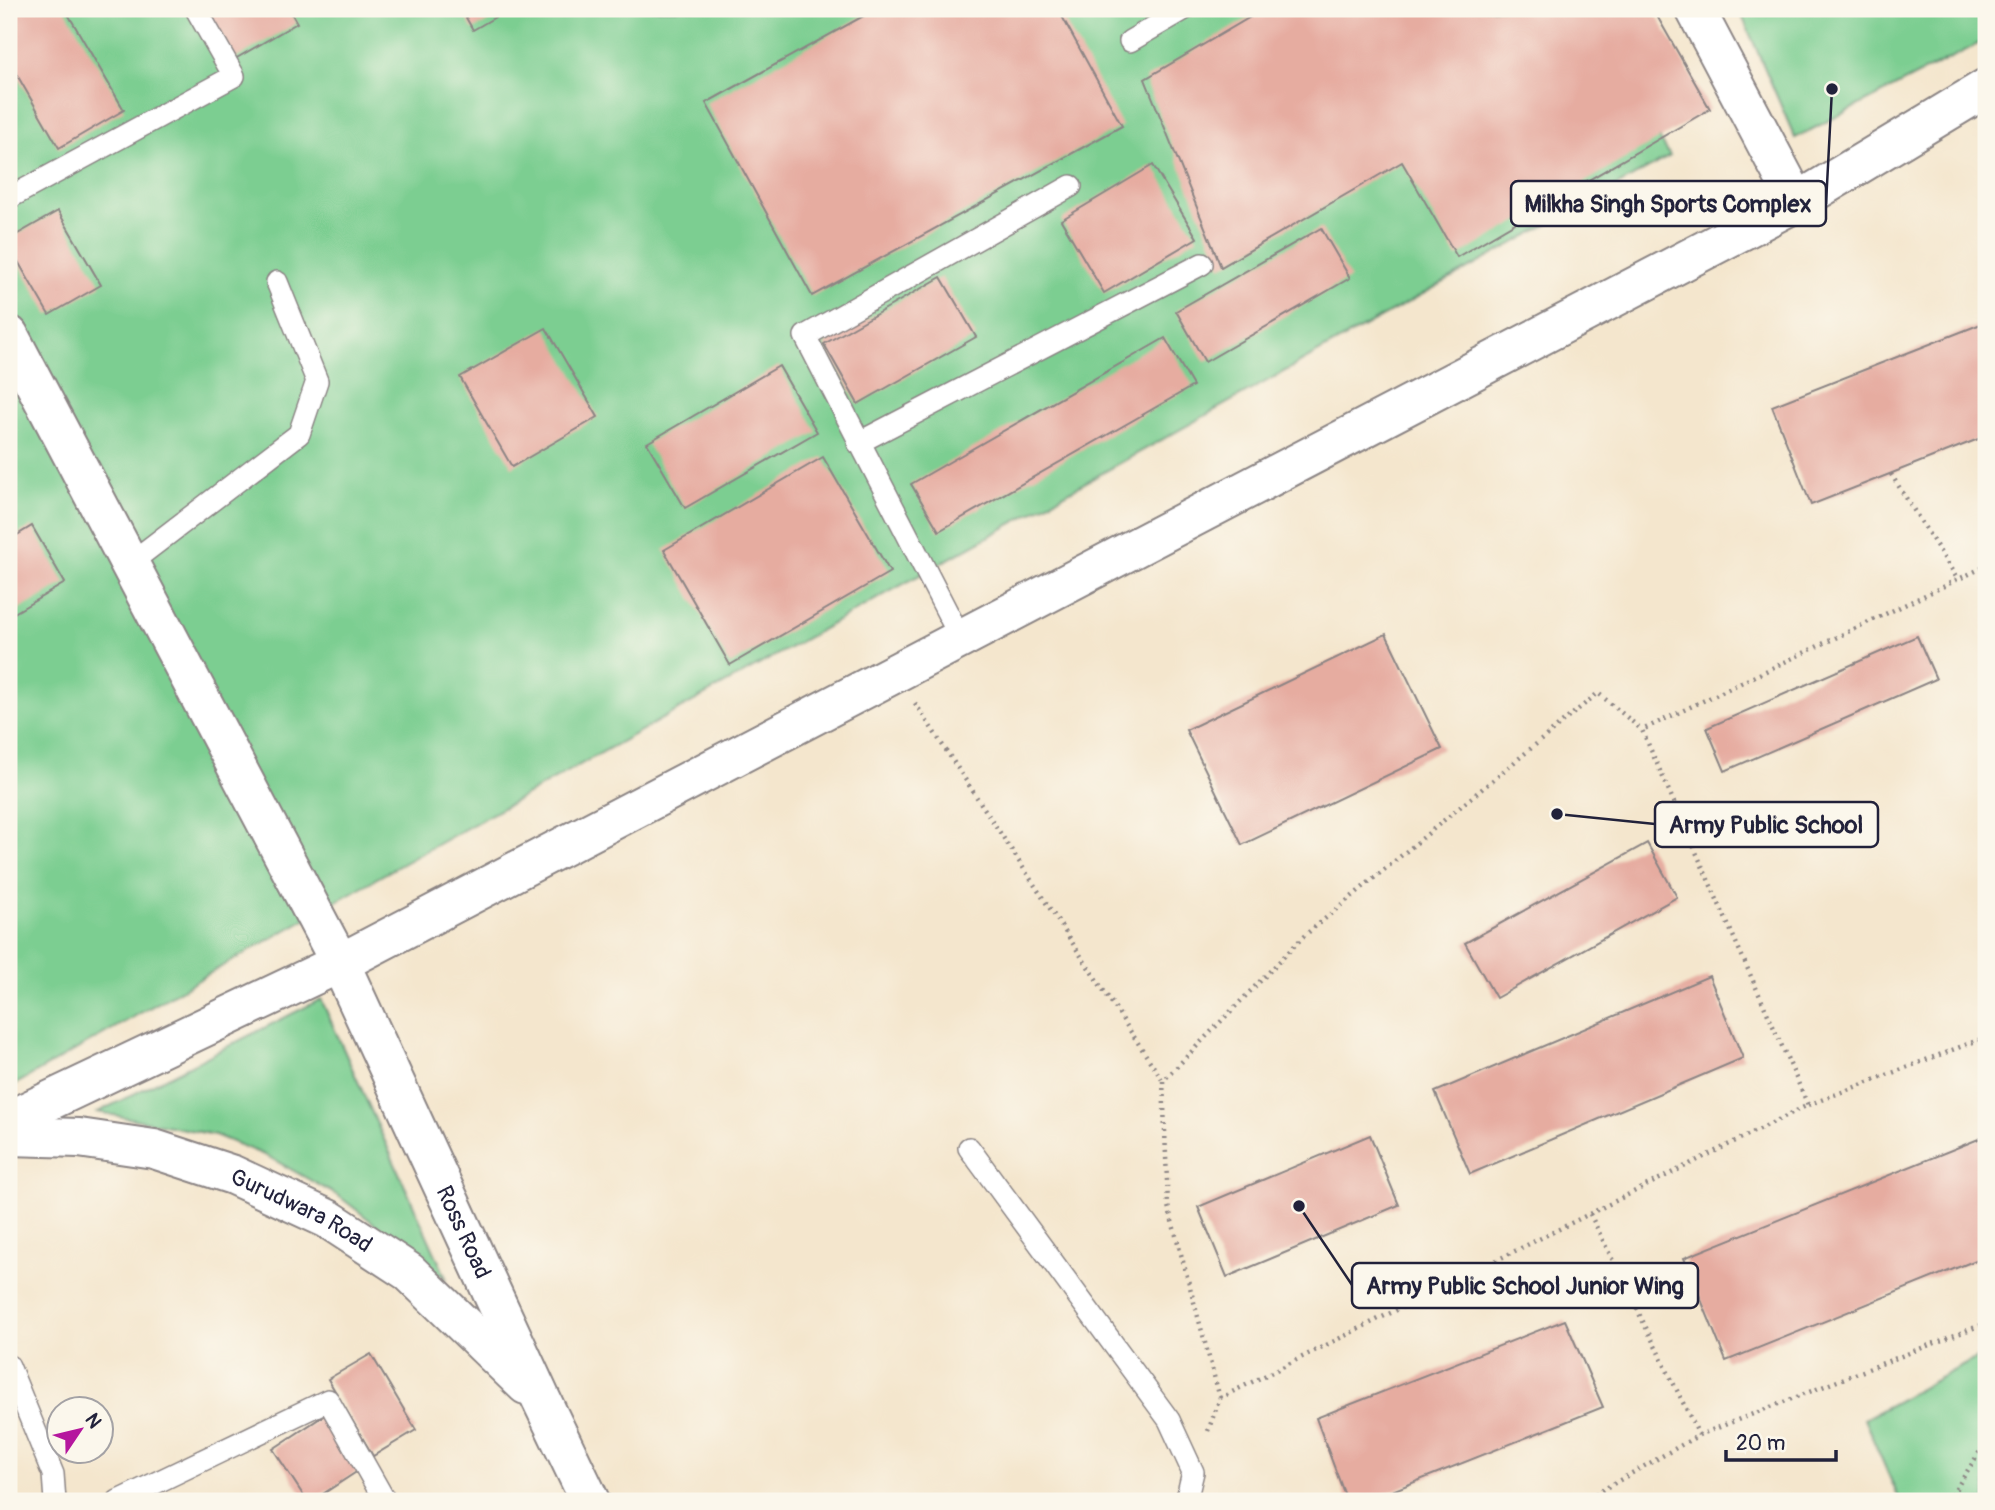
<svg xmlns="http://www.w3.org/2000/svg" width="1995" height="1510" font-family="Pangolin,sans-serif">
<rect width="100%" height="100%" fill="#fbf7ec"/>
<filter id="ink" filterUnits="userSpaceOnUse"><feTurbulence type="fractalNoise" baseFrequency=".0143" numOctaves="2"/><feDisplacementMap in="SourceGraphic" scale="14" xChannelSelector="R" yChannelSelector="G"/><feConvolveMatrix kernelMatrix="1 2 1 2 8 2 1 2 1" color-interpolation-filters="sRGB"/></filter>
<filter id="wash" filterUnits="userSpaceOnUse"><feTurbulence type="fractalNoise" baseFrequency=".00686" numOctaves="4" result="noise"/><feDisplacementMap in="SourceGraphic" scale="28" xChannelSelector="R" yChannelSelector="G"/><feGaussianBlur stdDeviation="1.57" result="paint"/><feColorMatrix in="noise" values="0 0 0 0 0 0 0 0 0 0 0 0 0 0 0 0 0 1.4 0 .05"/><feComposite in="paint" operator="in"/></filter>
<g filter="url(#wash)">
<rect width="100%" height="100%" fill="#f4e6cd"/>
<path fill="#7bce91" stroke="#4e7866" stroke-width="2" d="M9,9H1584L1670,156L370,882L9,1088Z
M1739,9H1986V40L1795,138Z
M321,999L447,1280L340,1197L267,1156L215,1135L98,1112Z
M1986,1353V1501H1900L1864,1419Z"/>
<g id="blocks">
<path fill="#e6aca0" d="M9,9H65L124,110L59,148L9,61Z
M206,9H289L297,23L235,59Z
M461,9H509L473,30Z
M876,9H1058L1122,126L812,296L706,103Z
M1264,9H1653L1710,109L1457,257L1402,162L1221,267L1145,79Z
M1153,165L1197,238L1104,293L1061,220Z
M58,211L101,285L49,315L9,246V239Z
M1321,228L1350,278L1205,362L1176,311Z
M941,277L976,337L858,404L824,344Z
M1986,322V436L1811,505L1772,406Z
M546,328L598,417L512,467L460,377Z
M1165,338L1193,386L939,531L911,484Z
M779,366L817,432L685,508L647,443Z
M823,457L890,572L730,665L664,550Z
M32,526L65,583L9,616V540Z
M1386,634L1442,749L1242,845L1186,730Z
M1917,636L1936,679L1725,771L1707,728Z
M1647,843L1677,897L1496,998L1465,943Z
M1709,976L1743,1058L1470,1174L1435,1092Z
M1370,1135L1399,1205L1227,1277L1198,1207Z
M1986,1136V1256L1726,1361L1684,1258Z
M1565,1320L1603,1407L1367,1501H1347L1316,1418Z
M371,1354L416,1430L373,1456L328,1379Z
M328,1413L364,1467L312,1501H307L273,1449Z"/>
</g>
</g>
<g filter="url(#ink)">
<use href="#blocks" fill-opacity="0" stroke="#8b8484" stroke-width="2"/>
<g fill="none" stroke-linecap="round" stroke-linejoin="round">
<g stroke="#8b8484" stroke-width="24">
<path id="service" d="M1130,41L1185,9
M9,198L234,76L196,9
M858,443L1202,264
M129,564L299,434L317,381L277,282
M961,639L805,336L1071,186
M969,1148L1169,1420L1193,1472L1186,1501
M9,1366L53,1474L55,1501
M118,1501L328,1400L385,1501"/>
</g>
<g stroke="#8b8484" stroke-width="42">
<g id="minor">
<path d="M1695,9L1797,202"/>
<path id="s1" d="M9,335L340,963L541,1399L590,1501"/>
<path d="M9,1120L340,963L1797,202L1986,88"/>
<path id="s2" d="M9,1136L79,1138L154,1149L233,1175L328,1219L409,1272L526,1385"/>
</g>
</g>
<path stroke="#8b8484" stroke-width="4.5" stroke-dasharray="2 5" stroke-linecap="butt" d="M1891,474L1958,580
M915,703L1163,1081
M1808,1105L1986,1037
M1590,1214L1699,1435
M1220,1398L1168,1206L1163,1081L1304,936L1598,693L1642,730
M1208,1431L1220,1398L1808,1105L1642,730L1986,566
M1583,1501L1699,1435L1986,1323
M1948,1501L1986,1442"/>
<use href="#service" stroke="#fff" stroke-width="21"/>
<use href="#minor" stroke="#fff" stroke-width="38"/>
</g>
</g>
<g text-anchor="middle" stroke-width="5" stroke-linejoin="round" paint-order="stroke">
<g font-size="23" fill="#22223b" stroke="#fbf7ec">
<text dy="8" stroke="none"><textPath href="#s2" startOffset="306">Gurudwara Road</textPath></text>
<text dy="8" stroke="none"><textPath href="#s1" startOffset="1006">Ross Road</textPath></text>
</g>
</g>
<path fill="none" stroke="#22223b" stroke-width="2.5" d="M1832 89L1826 204M1557 814L1655 824M1299 1206L1352 1285"/>
<g fill="#22223b" stroke="#fbf7ec" stroke-width="2.5">
<circle cx="1832" cy="89" r="7"/>
<circle cx="1557" cy="814" r="7"/>
<circle cx="1299" cy="1206" r="7"/>
</g>
<g fill="#fbf7ec" stroke="#22223b" stroke-width="2.5">
<rect x="1511" y="181" width="315" height="45" rx="7"/>
<rect x="1655" y="802" width="223" height="45" rx="7"/>
<rect x="1352" y="1263" width="346" height="45" rx="7"/>
</g>
<g font-size="24" text-anchor="middle" font-weight="bold" fill="#22223b">
<text x="1668" y="212">Milkha Singh Sports Complex</text>
<text x="1766" y="833">Army Public School</text>
<text x="1525" y="1294">Army Public School Junior Wing</text>
</g>
<rect width="1995" height="1510" fill="none" stroke="#fbf7ec" stroke-width="35"/>
<g transform="translate(80 1430) rotate(55)"><circle r="33" fill="#fbf7ec" stroke="#a4a2a5" stroke-width="2"/>
<path d="M0-5L12 26L0 18L-12 26Z" fill="#b5179e"/>
<text y="-10" font-size="19" font-weight="bold" text-anchor="middle" fill="#22223b">N</text>
</g>
<path d="M1726 1450v10h110v-10" fill="none" stroke="#22223b" stroke-width="3.5"/>
<text x="1736" y="1450" font-size="21" fill="#22223b" stroke="#fbf7ec" stroke-width="5" paint-order="stroke">20 m</text>
</svg>
